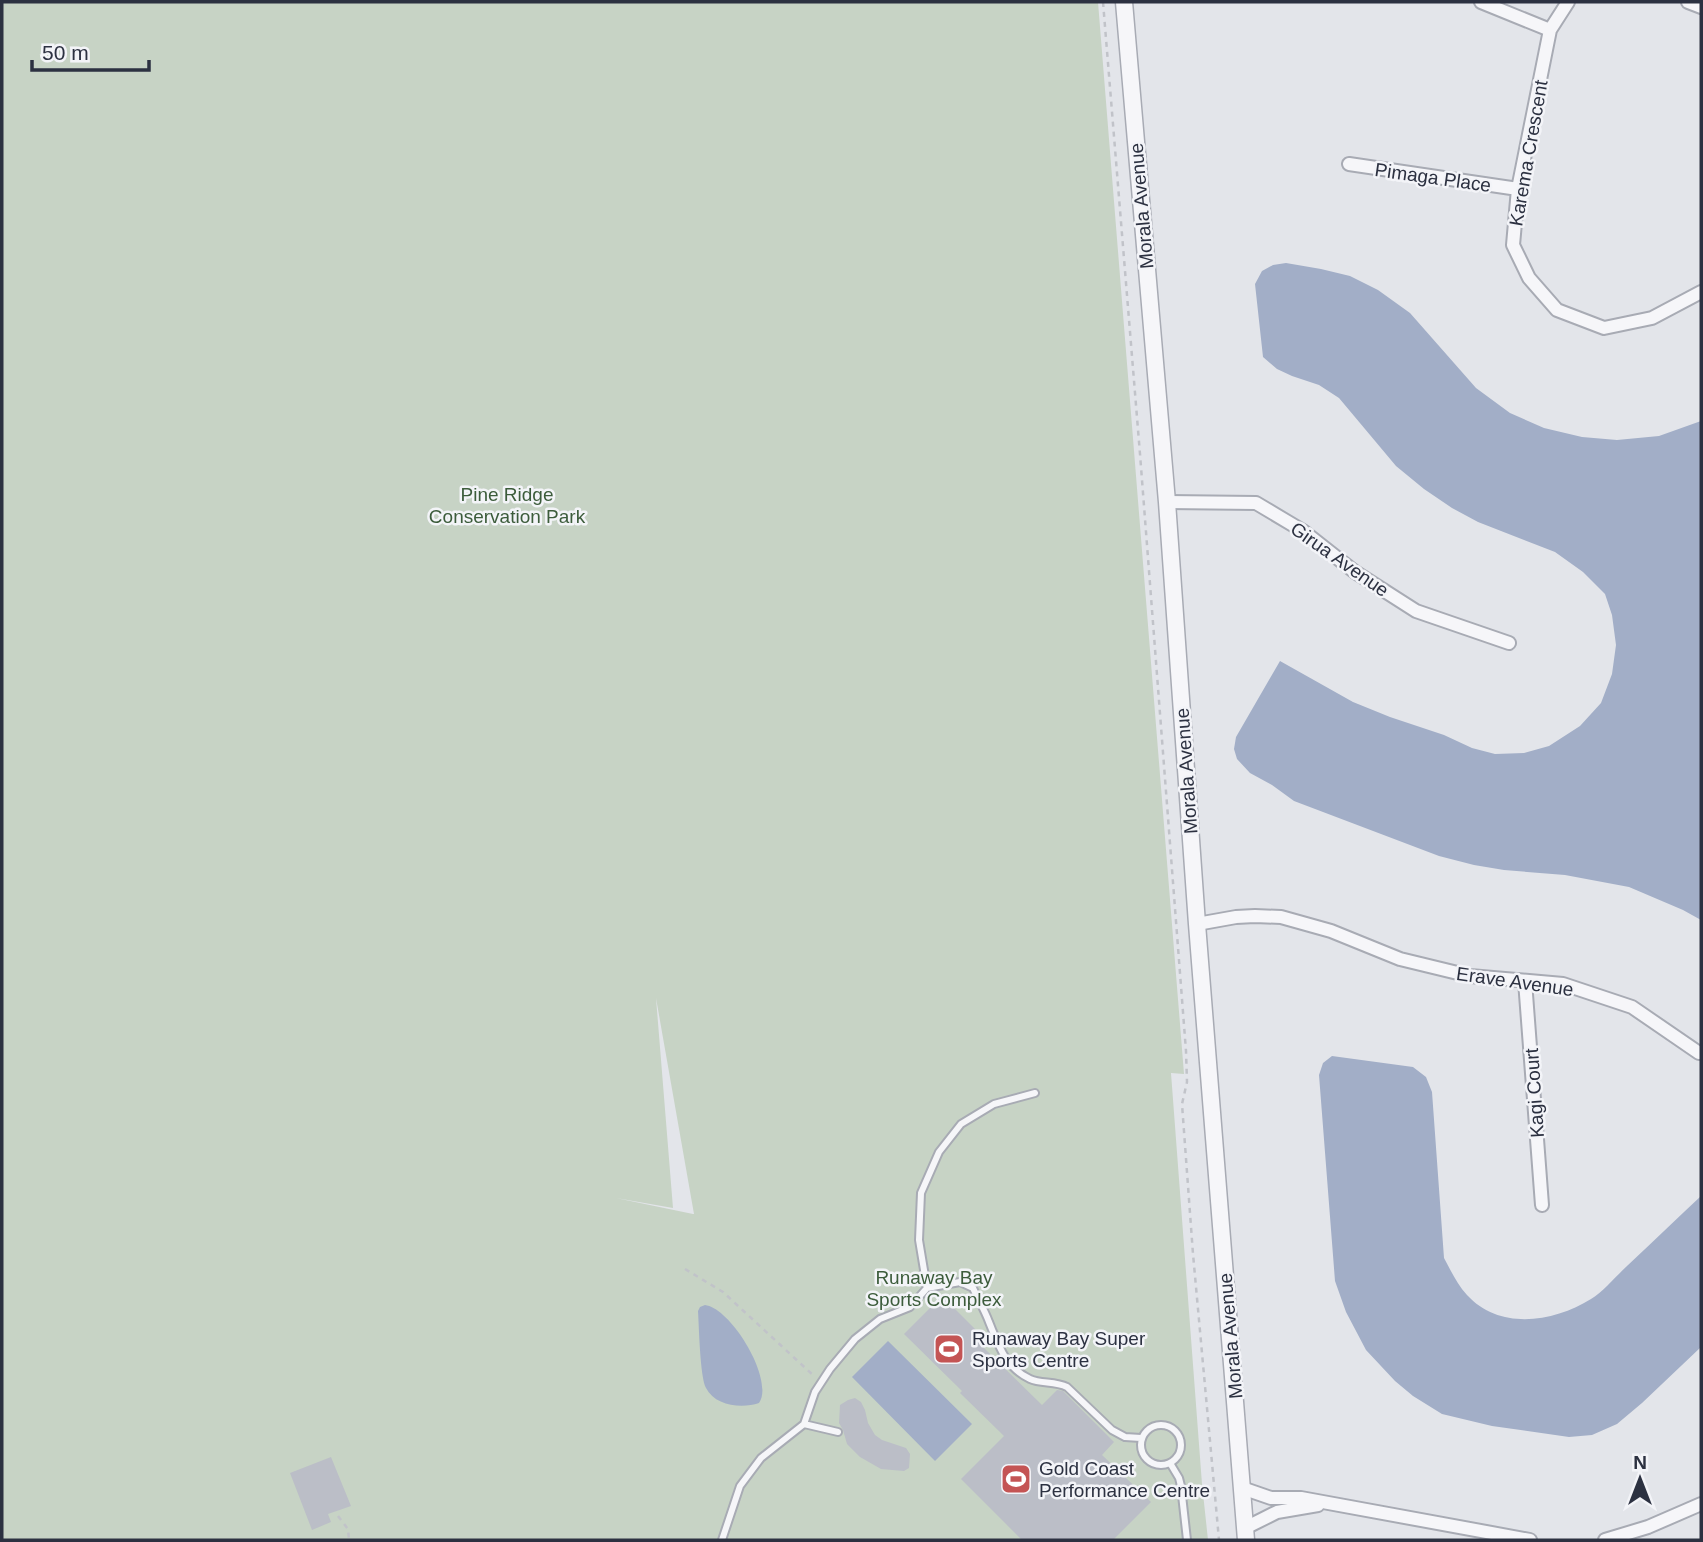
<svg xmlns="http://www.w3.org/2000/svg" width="1703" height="1542" font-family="Helvetica,sans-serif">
<rect width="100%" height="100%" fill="#e3e5ea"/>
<path fill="#c7d3c5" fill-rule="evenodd" d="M2,2H1098L1184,1074L1171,1073L1202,1484L1208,1540H2ZM656,998L694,1214H693L616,1198L673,1208Z"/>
<path fill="#a2aec7" d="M1286,263L1321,269L1350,276L1378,290L1410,313L1476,388L1510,413L1544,428L1582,437L1617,440L1659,436L1701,421V920L1683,910L1629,887L1565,875L1504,870L1474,865L1439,856L1294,801L1272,785L1250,773L1237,759L1234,749L1236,737L1280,661L1353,702L1390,717L1444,735L1472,748L1495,754L1524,753L1549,746L1580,726L1601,703L1612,674L1616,645L1612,615L1605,594L1583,572L1555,552L1478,522L1452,508L1424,489L1396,466L1339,398L1319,385L1292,376L1277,369L1263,357L1255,284L1262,271L1273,265Z
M1332,1056L1413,1067L1426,1077L1432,1092L1444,1258C1451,1271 1457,1284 1467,1295C1500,1331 1554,1322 1591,1299C1604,1291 1615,1277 1627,1266C1652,1243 1676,1219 1701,1196V1347L1642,1403L1617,1424L1592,1435L1569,1437L1492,1426L1442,1414L1413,1396L1395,1381L1366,1350L1346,1312L1335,1281L1319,1075L1323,1063Z
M705,1305C731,1308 775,1380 759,1403C742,1409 715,1406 706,1388C700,1377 699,1326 698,1311L700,1307Z
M888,1341L972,1424L935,1461L852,1377Z"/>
<path fill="#bbbec7" d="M942,1296L985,1339L980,1344L1042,1405L1057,1390L1063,1391L1114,1442L1102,1455L1151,1502L1113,1540H1022L961,1479L1004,1436L960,1393L962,1391L904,1334Z
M855,1398L861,1402L865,1410L868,1423L875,1435L882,1440L906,1448L910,1454L909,1468L904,1471L881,1469L860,1457L847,1444L843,1430L839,1423L840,1405L848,1400Z
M331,1457L351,1506L328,1514L331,1522L312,1530L290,1473Z"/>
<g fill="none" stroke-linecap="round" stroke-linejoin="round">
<g stroke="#a8abb4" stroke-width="10">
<path id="service" d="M927,1288L960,1282L973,1288C978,1299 985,1311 989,1322C999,1346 1005,1367 1030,1379C1041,1384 1055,1381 1067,1387L1112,1430L1125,1437L1141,1438
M804,1424L815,1392L830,1369L855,1339L880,1319L910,1307L927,1288L919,1240L921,1193L939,1152L961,1124L994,1104L1035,1093
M1141 1445a20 20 0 1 1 40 0a20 20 0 1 1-40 0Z
M1170,1463L1179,1478L1181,1486L1187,1540
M722,1540L740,1486L761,1458L804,1424L838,1432"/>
</g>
<g stroke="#a8abb4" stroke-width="16">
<path id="minor" d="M1481,2L1550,30
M1568,2L1550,30L1518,189L1513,245L1529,278L1557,310L1604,328L1652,318L1701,292
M1688,2L1701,7
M1349,164L1518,189
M1167,502L1256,503L1303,531L1355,572L1416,611L1509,643
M1197,924L1236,917L1255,916L1281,917L1331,931L1400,959L1470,976L1563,984L1632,1007L1699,1053
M1525,981L1542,1205
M1242,1488L1271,1498H1301L1530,1540
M1245,1528L1277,1512L1318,1505
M1605,1540L1648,1527L1701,1504"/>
</g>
<g stroke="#a8abb4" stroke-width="19">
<path id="tertiary" d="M1124,2L1167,502L1197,924L1246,1540"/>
</g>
<path stroke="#c1c3c9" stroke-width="2.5" stroke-dasharray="5 5" stroke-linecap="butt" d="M1103,2L1140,454L1186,1051L1187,1082L1182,1104L1193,1254L1219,1540
M685,1269L723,1292L814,1376
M338,1516L348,1529L349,1540"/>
<use href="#service" stroke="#f6f6f9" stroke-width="6"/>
<use href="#minor" stroke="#f6f6f9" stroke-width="12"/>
<use href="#tertiary" stroke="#f6f6f9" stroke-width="16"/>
</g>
<defs>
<g id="stadium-square" transform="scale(1.575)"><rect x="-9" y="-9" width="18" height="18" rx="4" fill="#c45454" stroke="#f3f4f8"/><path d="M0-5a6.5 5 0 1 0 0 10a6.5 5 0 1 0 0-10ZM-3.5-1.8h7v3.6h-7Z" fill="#fff"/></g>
</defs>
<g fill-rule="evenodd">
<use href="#stadium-square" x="949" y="1349"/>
<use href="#stadium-square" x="1016" y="1479"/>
</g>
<g text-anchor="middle" stroke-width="5" stroke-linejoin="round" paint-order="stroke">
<g font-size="19" fill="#2c3141" stroke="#f3f4f8">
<text transform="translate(1528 153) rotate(-80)" y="7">Karema Crescent</text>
<text transform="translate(1433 177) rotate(8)" y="7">Pimaga Place</text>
<text transform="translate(1141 206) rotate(-95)" y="7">Morala Avenue</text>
<text transform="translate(1340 559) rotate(35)" y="7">Girua Avenue</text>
<text transform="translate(1186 771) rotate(-94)" y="7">Morala Avenue</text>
<text transform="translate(1515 981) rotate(8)" y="7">Erave Avenue</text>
<text transform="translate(1534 1093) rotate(-94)" y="7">Kagi Court</text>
<text transform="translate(1230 1336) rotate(-95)" y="7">Morala Avenue</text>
</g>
<g font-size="19" fill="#3c5c3b" stroke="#f3f4f8">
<text x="507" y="501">Pine Ridge<tspan x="507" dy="22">Conservation Park</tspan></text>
<text x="934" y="1284">Runaway Bay<tspan x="934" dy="22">Sports Complex</tspan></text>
</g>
<g font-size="19" fill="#2c3141" stroke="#f3f4f8" text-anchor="start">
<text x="972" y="1345">Runaway Bay Super<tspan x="972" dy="22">Sports Centre</tspan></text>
<text x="1039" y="1475">Gold Coast<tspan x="1039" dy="22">Performance Centre</tspan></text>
</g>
</g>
<rect width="1703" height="1542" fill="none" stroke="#2c3141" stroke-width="7"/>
<g transform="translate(1640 1479)" stroke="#f3f4f8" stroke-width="5" paint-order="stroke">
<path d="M0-5L12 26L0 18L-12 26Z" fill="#2c3141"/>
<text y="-10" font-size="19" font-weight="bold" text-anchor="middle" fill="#2c3141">N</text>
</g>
<path d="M32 60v10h117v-10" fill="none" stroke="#2c3141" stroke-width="3.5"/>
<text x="42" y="60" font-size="21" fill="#2c3141" stroke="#f3f4f8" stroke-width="5" paint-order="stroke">50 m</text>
</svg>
